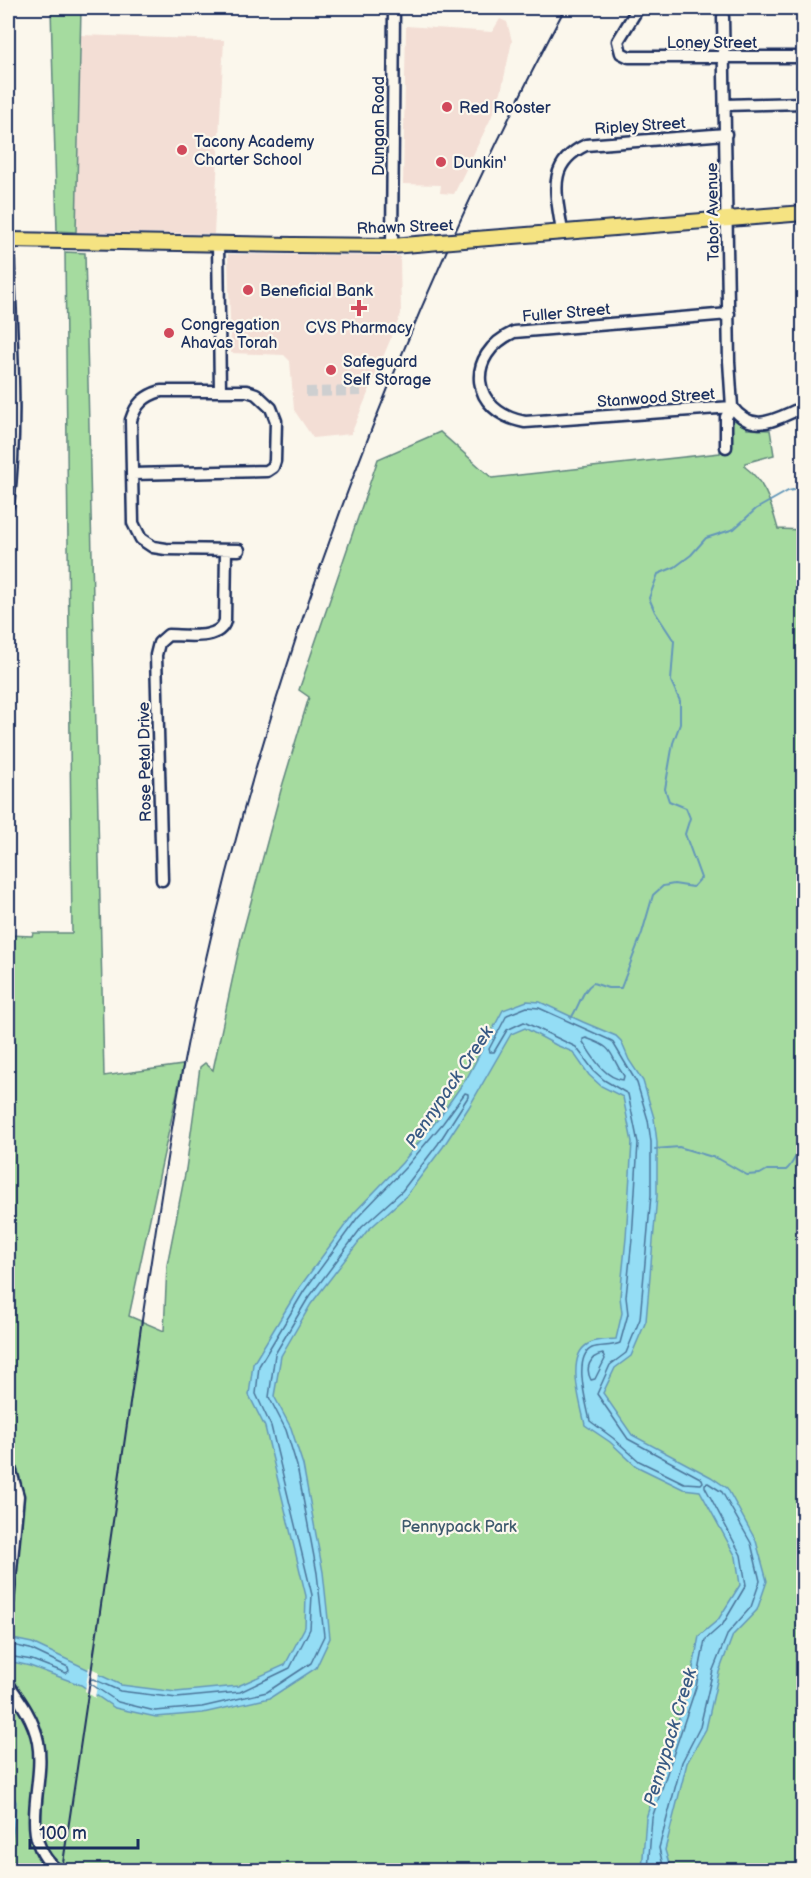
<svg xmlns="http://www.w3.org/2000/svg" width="811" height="1878" font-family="'Balsamiq Sans',sans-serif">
<rect width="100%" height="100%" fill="#fbf7ec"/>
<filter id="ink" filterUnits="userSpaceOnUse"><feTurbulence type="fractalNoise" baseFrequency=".0167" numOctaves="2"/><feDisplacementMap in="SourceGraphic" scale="12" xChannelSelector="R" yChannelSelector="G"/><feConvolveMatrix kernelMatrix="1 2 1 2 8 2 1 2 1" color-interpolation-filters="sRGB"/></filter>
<g filter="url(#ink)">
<path fill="#f3ded5" d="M500,19L507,22L512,41L501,92L491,118L454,194L440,193L441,185L403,184L406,26L492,32Z
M81,35L224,40L214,234L76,232Z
M228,254L400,256L401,314L351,434L313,438L294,410L290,361L284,355L231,353Z"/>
<path fill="#a5db9f" stroke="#60857e" stroke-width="1.5" d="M51,8H81L76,232L57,231Z
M65,252L85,253L104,1076L183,1065L129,1316L164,1331L167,1265L186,1169L200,1067L205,1063L213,1070L241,939L281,790L309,697L299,690L378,459L440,432L492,478L720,453V451L729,449L731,417L747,425V429L770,430L774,455L745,463V467C766,482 771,505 778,529L804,530L803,597H798L804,616L803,1870H67C53,1860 43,1849 41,1831C41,1798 51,1749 37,1720C32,1710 25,1701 19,1692L8,1691V1606H13L16,1572L15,1571C21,1528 32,1488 8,1448V935L32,936L33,933H72Z
M8,1472L13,1499L8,1555Z
M8,1693C18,1708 29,1723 33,1742C41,1782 12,1840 51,1870H8Z"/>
<path fill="#94ddf5" stroke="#6497b9" stroke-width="1.5" d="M527,1001L540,1002L583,1022L616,1036L621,1041L629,1060L643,1081L654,1118L657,1142V1196L646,1321L631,1356L615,1368L603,1393L632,1435L711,1477L727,1488L756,1541L767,1581L757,1610L733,1635L719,1672L706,1729L687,1763L665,1850L671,1870H642L646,1818L690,1685L699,1636L718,1620L740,1585L736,1557L700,1491L683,1489L636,1466L610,1442L585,1425C581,1404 565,1357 588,1344C595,1339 607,1340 616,1339L622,1313L620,1297L626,1238L632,1142L623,1097L601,1086L589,1075L573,1052L556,1045L525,1028L511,1034L469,1107L443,1147L406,1196L367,1231L311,1304L281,1356L274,1396L291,1428L303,1465L323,1572L330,1638L316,1668L270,1698L203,1713L156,1717L115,1708L81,1685L30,1666L8,1661V1638L32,1643L121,1685L176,1692L238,1686L285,1665L305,1627L306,1596L265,1427L249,1395L253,1364L299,1288L354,1213L402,1163L438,1119L468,1076L503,1010Z
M8,1781L16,1802L14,1827L8,1858Z"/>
<path fill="#fbf7ec" d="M89,1667L99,1672L95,1698L85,1691Z"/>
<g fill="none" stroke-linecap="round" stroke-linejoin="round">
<path stroke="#4b759a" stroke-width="1.5" d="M527,1007L539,1008L612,1041L637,1083L648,1120L651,1142V1195L640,1319L626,1353L610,1365L597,1394L628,1439L702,1479L703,1482L701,1484L684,1483L639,1461L613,1438L590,1421C587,1405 572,1357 592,1348C600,1345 611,1347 620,1343L628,1314L626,1297L632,1239L638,1143L628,1094L604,1080L594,1071L576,1047L524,1022L507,1030L494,1052H490L489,1049L507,1015Z
M586,1038C617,1049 607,1052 624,1076L623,1080C604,1078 593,1057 583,1042V1039Z
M465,1093L468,1094V1097L438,1144L402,1191L362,1227L307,1300L275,1354L269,1397L286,1430L297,1466L317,1573L324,1636L311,1663L267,1692L202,1707L155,1711L118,1702L91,1684L90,1680L93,1679L120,1691L177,1698L240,1692L290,1668L310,1629L312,1595L271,1426L256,1394L259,1366L304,1291L358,1217L406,1167L443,1123Z
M603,1354L605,1359L595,1379L591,1380C585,1369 589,1356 603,1354Z
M8,1644L30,1649L68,1667L69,1671L66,1673L32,1660L8,1656
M648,1870L652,1818L696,1687L705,1640L723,1624L746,1585L741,1555L705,1487V1484L708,1483L722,1492L751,1543L760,1581L751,1607L728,1633L713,1670L700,1727L682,1762L659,1848L664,1870"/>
<path stroke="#6497b9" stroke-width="2" d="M571,1018C579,1007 582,990 593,983L608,988H621L642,933L653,895L663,886L674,884L693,887L701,878L685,834L690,818L686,808L669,801L665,789L673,743L680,724V701L671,681L674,641L655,612L649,598L658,574L675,567L691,555L706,538L734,529L756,509L788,491L804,488
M655,1149L679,1147L719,1159L747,1175L760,1174L767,1170H786C794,1164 796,1152 804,1144"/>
<path stroke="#cecfd0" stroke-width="10" stroke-dasharray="10 5" stroke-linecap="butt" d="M306,392L361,391"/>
<g stroke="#1b2f5e" stroke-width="15">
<path id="minor" d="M638,8L618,41L621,53L629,57H804
M723,17L729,361L732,407
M725,105L804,103
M562,232C557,195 545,164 586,145L726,134
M218,244L220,391
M392,246L394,8
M729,314L514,332C464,355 470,412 525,422L732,407
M732,407C754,436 776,418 804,407
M726,447V417L732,407
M132,474L267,471L273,467L275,461L276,421L271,408L256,394L247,391H161C144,396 136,404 131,420L133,523L141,539L153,547L166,549L239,550
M8,505C19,418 10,328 8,240
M162,880L156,655L159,643L168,635C186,635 219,641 225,621L226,550
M8,1462L18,1496L8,1602
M8,1684C21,1702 34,1720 38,1742C46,1786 16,1836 57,1870"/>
</g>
<g stroke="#1b2f5e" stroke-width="18">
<path id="major" d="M476,239L804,213
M8,240L293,245L392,246L428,243"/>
</g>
<use href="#minor" stroke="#fbf7ec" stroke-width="10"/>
<use href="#major" stroke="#f5e382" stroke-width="14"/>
<path stroke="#1b2f5e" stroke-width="2" d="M62,1870C90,1687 115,1503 142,1320C159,1210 174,1101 198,993C274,651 402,317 565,8"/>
<g stroke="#1b2f5e" stroke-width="18" stroke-linecap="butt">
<path id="major-bridge" d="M428,243L476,239"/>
</g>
<use href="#major-bridge" stroke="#f5e382" stroke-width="14"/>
</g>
</g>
<g fill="#d1495b" stroke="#fbf7ec" stroke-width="2">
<circle cx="447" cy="107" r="6"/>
<circle cx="182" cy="150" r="6"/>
<circle cx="441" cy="162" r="6"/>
<circle cx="248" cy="290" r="6"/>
<path d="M356 299h6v6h6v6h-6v6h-6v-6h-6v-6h6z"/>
<circle cx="169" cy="333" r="6"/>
<circle cx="331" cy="370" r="6"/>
</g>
<g text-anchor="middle" stroke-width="4.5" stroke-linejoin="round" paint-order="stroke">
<g font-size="16" fill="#1b2f5e" stroke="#fbf7ec">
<text x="712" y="48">Loney Street</text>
<text transform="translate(640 125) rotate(-4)" y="6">Ripley Street</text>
<text transform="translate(378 126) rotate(-90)" y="6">Dungan Road</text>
<text transform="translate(712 212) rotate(-91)" y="6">Tabor Avenue</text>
<text transform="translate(405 226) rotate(-2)" y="6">Rhawn Street</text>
<text transform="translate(566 312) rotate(-5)" y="6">Fuller Street</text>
<text transform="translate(656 397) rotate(-4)" y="6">Stanwood Street</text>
<text transform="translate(144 762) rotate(-91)" y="6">Rose Petal Drive</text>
</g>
<g font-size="16" fill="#1b2f5e" stroke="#fbf7ec" text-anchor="start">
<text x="459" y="113">Red Rooster</text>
<text x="194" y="147">Tacony Academy<tspan x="194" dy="18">Charter School</tspan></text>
<text x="453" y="168">Dunkin'</text>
<text x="260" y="296">Beneficial Bank</text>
<text x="181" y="330">Congregation<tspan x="181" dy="18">Ahavas Torah</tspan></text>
<text x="359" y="333" text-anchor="middle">CVS Pharmacy</text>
<text x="343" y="367">Safeguard<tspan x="343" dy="18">Self Storage</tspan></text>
</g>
<g font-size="16" fill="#3e5a6e" stroke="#fbf7ec">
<text x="459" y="1532">Pennypack Park</text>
</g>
<g font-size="18" font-style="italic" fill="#395a84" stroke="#fbf7ec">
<text transform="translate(449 1087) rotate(-56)" y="6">Pennypack Creek</text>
<text transform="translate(670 1737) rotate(-73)" y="6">Pennypack Creek</text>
</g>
</g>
<rect width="811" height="1878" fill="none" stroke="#fbf7ec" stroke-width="30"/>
<rect x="15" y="15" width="781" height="1848" fill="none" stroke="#1b2f5e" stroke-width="2" filter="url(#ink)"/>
<path d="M30 1839v9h108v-9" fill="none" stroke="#1b2f5e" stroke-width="3"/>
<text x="39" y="1839" font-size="18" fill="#1b2f5e" stroke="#fbf7ec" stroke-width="4.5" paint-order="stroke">100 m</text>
</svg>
